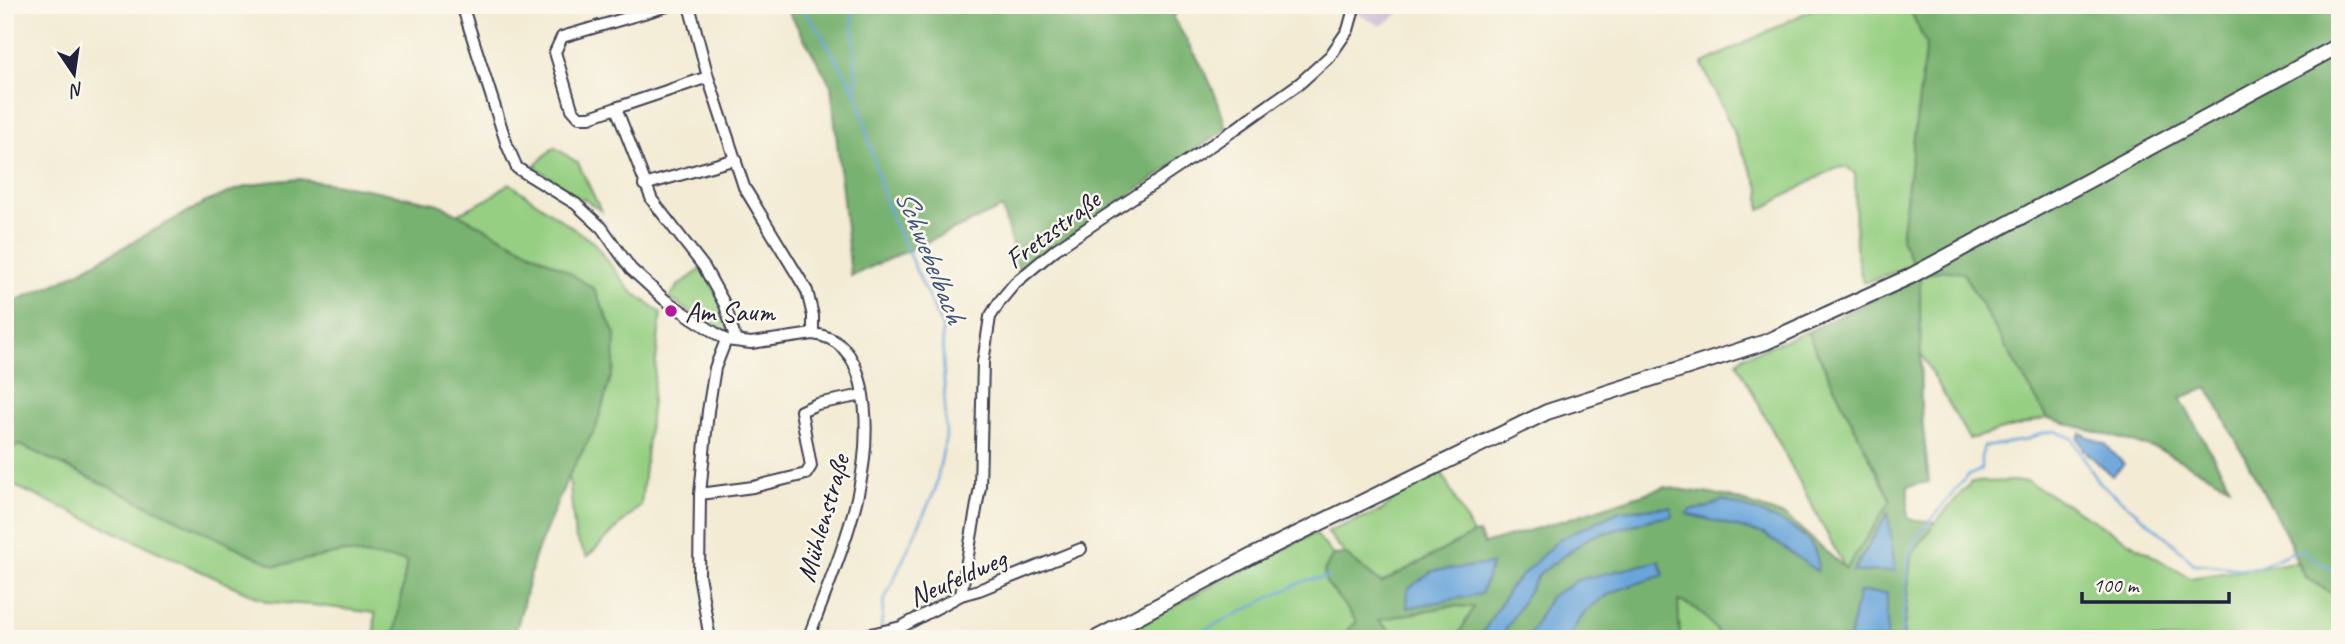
<svg xmlns="http://www.w3.org/2000/svg" width="2345" height="644" font-family="Caveat,sans-serif">
<rect width="100%" height="100%" fill="#fbf7ec"/>
<filter id="ink" filterUnits="userSpaceOnUse"><feTurbulence type="fractalNoise" baseFrequency=".0143" numOctaves="2"/><feDisplacementMap in="SourceGraphic" scale="14" xChannelSelector="R" yChannelSelector="G"/><feConvolveMatrix kernelMatrix="1 2 1 2 8 2 1 2 1" color-interpolation-filters="sRGB"/></filter>
<filter id="wash" filterUnits="userSpaceOnUse"><feTurbulence type="fractalNoise" baseFrequency=".00686" numOctaves="4" result="noise"/><feDisplacementMap in="SourceGraphic" scale="28" xChannelSelector="R" yChannelSelector="G"/><feGaussianBlur stdDeviation="1.57" result="paint"/><feColorMatrix in="noise" values="0 0 0 0 0 0 0 0 0 0 0 0 0 0 0 0 0 1.4 0 .05"/><feComposite in="paint" operator="in"/></filter>
<g filter="url(#wash)">
<rect width="100%" height="100%" fill="#f3ebd4"/>
<path fill="#ccbfd4" d="M1359,5H1411L1381,26L1356,13Z"/>
<path fill="#96cf82" stroke="#5c785e" stroke-width="2" d="M1821,5H1908L1926,44L1901,239L1914,266L1863,283L1856,251L1855,174L1847,167L1835,168L1760,210V189L1702,64Z
M554,147L578,163L601,211L584,199L579,198L534,166Z
M509,183L594,243L630,290L661,313L641,505L587,557L575,537L569,475L596,427L614,367L594,289L564,269L457,214L488,199Z
M703,268L724,306L734,340L669,298L678,286Z
M1941,270L1963,273L2047,418L1969,439L1920,352V276Z
M1807,332L1891,501L1846,570L1737,363L1744,356Z
M20,445L276,566L343,552L407,561L394,639H374L375,613L313,605L268,602L15,486L5,488V450Z
M1441,471L1473,534L1381,583L1345,554L1327,532L1383,510L1403,489Z
M2027,481L2190,578L2296,562L2307,579L2340,598V639H1903L1911,556L1936,522L1971,482Z
M1315,533L1333,555L1324,571L1326,582L1357,622L1349,628L1345,639H1137L1135,625Z
M1678,601C1699,606 1710,621 1722,639H1680Z
M1450,606L1474,607L1456,639H1400L1378,620Z"/>
<path fill="#78b270" stroke="#4d6a56" stroke-width="2" fill-rule="evenodd" d="M785,5H1181L1173,18C1197,57 1215,83 1226,129L1019,271L1002,208L851,276L831,85Z
M1908,5H2340V598C2309,580 2300,578 2290,542L2208,388L2180,398L2230,486L2160,450L2047,418L1963,273L1941,270L1920,276L1921,409L1929,482L1908,486V519L1936,522L1911,556L1903,639H1887V593L1859,592L1849,639H1722C1710,621 1699,606 1678,601L1680,639H1569C1588,594 1621,589 1664,575L1659,561L1550,597L1528,639H1500L1539,574L1590,537L1653,519L1673,516L1670,507L1620,511L1511,586L1479,639H1456L1474,607L1450,606L1378,620L1400,639H1366L1363,636L1362,639H1345L1349,628L1357,622L1326,582L1324,571L1333,555L1345,554L1381,583L1473,534L1479,533L1484,544L1574,517L1664,487L1730,497L1787,517L1846,569L1891,500L1807,332L1920,276L1901,239L1926,44ZM1707,508L1811,544L1817,571L1764,534L1687,514L1690,510ZM1887,514L1895,571L1853,572V571Z
M299,179L367,189L439,204L564,269L594,289L615,334L614,367L596,427L569,475L535,556L514,639H394L407,561L343,552L276,566L21,445L5,450V305L56,284L204,203L238,189L266,182Z"/>
<path fill="#69a5da" stroke="#46648a" stroke-width="2" d="M2081,433L2106,445L2124,464L2112,476L2085,451L2078,438Z
M1723,500C1753,511 1826,528 1817,571L1764,534L1687,514L1690,510L1707,508Z
M1670,507L1673,516L1653,519L1590,537L1539,574L1500,639H1479L1511,586L1559,539L1620,511Z
M1888,513L1895,571L1853,572Z
M1659,561L1664,575C1621,589 1588,594 1569,639H1528L1550,597L1578,580Z
M1492,564L1481,594L1407,608L1408,589L1432,571Z
M1859,592L1887,593V639H1849Z"/>
<g fill="none" stroke-linecap="round" stroke-linejoin="round">
<path stroke="#69a5da" stroke-width="2.5" d="M800,5L820,32L857,94
M852,5L857,94L885,202L942,327L946,436L935,490L884,601L881,628
M1186,639L1306,580L1329,577
M1901,639L1909,554L1914,541L1967,476L1981,470V457L1984,447L2026,440L2040,434L2055,431L2072,438L2097,480L2172,542L2194,564C2213,563 2232,570 2250,569C2266,568 2283,552 2303,550C2315,567 2326,558 2340,578"/>
</g>
</g>
<g filter="url(#ink)">
<g fill="none" stroke-linecap="round" stroke-linejoin="round">
<g stroke="#414052" stroke-width="14">
<path id="street" d="M462,5L507,145L517,168L576,204L602,228L631,269L665,300L726,340L751,343L813,334
M671,5L562,37L555,52L572,109L579,117H590L616,108L652,200L704,267L725,305L736,341
M689,5L708,77L744,187L807,291L813,316V334C841,337 855,358 861,384C880,472 838,558 808,639
M616,108L708,77
M644,185L736,159
M700,494L753,487L806,474L811,466L801,411L817,404L863,395
M961,595L980,487L983,362L990,317L1000,301L1015,283L1056,249L1231,132L1300,83L1330,56L1348,30L1355,5
M710,639L699,575L700,494L708,411L715,368L726,340
M849,639L901,627L961,595L979,590L1081,549"/>
</g>
<g stroke="#414052" stroke-width="18">
<path id="secondary" d="M1095,639L1252,556L1547,412L1766,342L1909,277L2340,45"/>
</g>
<use href="#street" stroke="#fff" stroke-width="10"/>
<use href="#secondary" stroke="#fff" stroke-width="14"/>
</g>
</g>
<circle fill="#b5179e" stroke="#fbf7ec" stroke-width="2.5" cx="671" cy="311" r="7"/>
<g text-anchor="middle" stroke-width="5" stroke-linejoin="round" paint-order="stroke">
<g font-size="28" fill="#22223b" stroke="#fbf7ec">
<text transform="translate(1052 229) rotate(-37)" y="10">Fretzstraße</text>
<text transform="translate(822 518) rotate(-74)" y="10">Mühlenstraße</text>
<text transform="translate(957 577) rotate(-24)" y="10">Neufeldweg</text>
</g>
<g font-size="28" fill="#22223b" stroke="#fbf7ec" text-anchor="start">
<text x="685" y="321">Am Saum</text>
</g>
<g font-size="30" font-style="italic" fill="#3e567b" stroke="#fbf7ec">
<text transform="translate(931 256) rotate(68)" y="10">Schwebelbach</text>
</g>
</g>
<rect width="2345" height="644" fill="none" stroke="#fbf7ec" stroke-width="28"/>
<g transform="translate(74 74) rotate(167)" stroke="#fbf7ec" stroke-width="5" paint-order="stroke">
<path d="M0-5L12 26L0 18L-12 26Z" fill="#22223b"/>
<text y="-10" font-size="19" font-weight="bold" text-anchor="middle" fill="#22223b">N</text>
</g>
<path d="M2082 592v10h147v-10" fill="none" stroke="#22223b" stroke-width="3.5"/>
<text x="2093" y="592" font-size="21" fill="#22223b" stroke="#fbf7ec" stroke-width="5" paint-order="stroke">100 m</text>
</svg>
